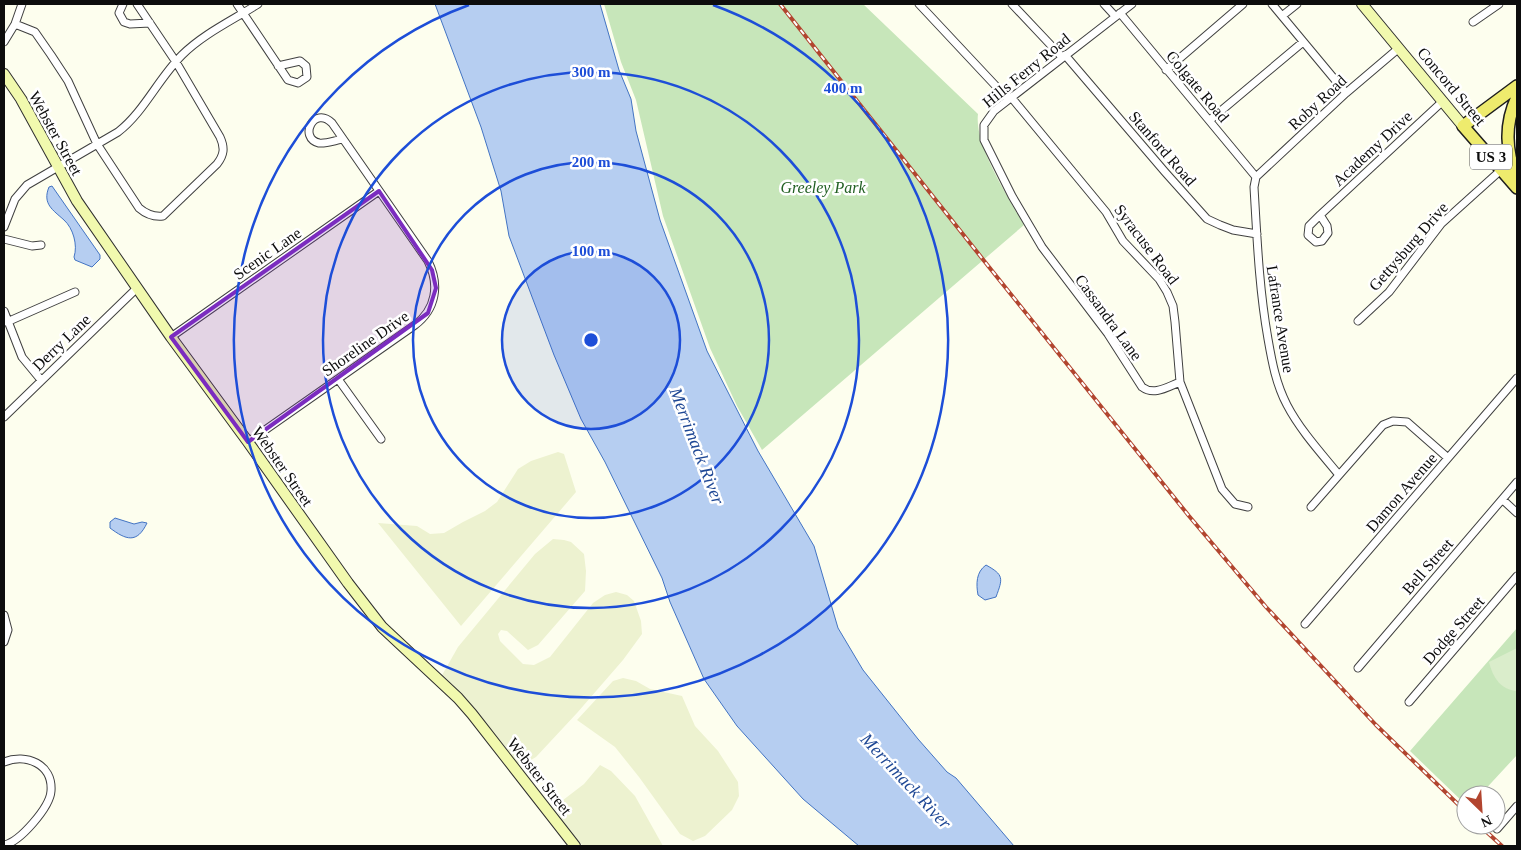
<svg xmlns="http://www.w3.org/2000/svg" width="1521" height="850" font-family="'Times New Roman',serif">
<rect width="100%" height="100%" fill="#fdfeee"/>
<path fill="#edf2d0" d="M558,452L564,454L576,492L461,626L378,523L417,526L430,534L444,533L463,522L485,511L497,502L518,469L531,461Z
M553,539L564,540L571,542L584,554L586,571L585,591L538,645L528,650L507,631L501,630L498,634L500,641L523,664L534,665L550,657L593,603L605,595L616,592L627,595L634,601L641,621L642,634L623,660L577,713L536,757L524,764L517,763L475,712L441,677L458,647L535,554Z
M623,678L636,681L650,689L682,696L695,726L718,751L738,782L739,796L732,810L705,836L693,841L680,834L639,777L615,747L577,720L613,681Z
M600,765L611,771L635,796L663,846H583L568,829L554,807L584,784Z"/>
<path fill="#c7e6ba" d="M604,4H863L978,114C974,145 1009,198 1024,225L762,450L737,406L710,348L663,216L636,100L621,62Z
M1517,628V755L1480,795H1466V805L1410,751Z"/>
<path fill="#daedcb" d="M1517,648V691C1501,690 1493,678 1489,662Z"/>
<path fill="#b6cef1" stroke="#4374c3" d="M435,4H600L619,70L631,99L636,131L660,220L707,351L758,451L814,546L838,628L863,670L918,739L947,772L956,778L1014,846H859L803,799L737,726L704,679L670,602L662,578L605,462L581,419L554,355L509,236L501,191L481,127Z
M52,186L100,255V259L92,267L75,260L74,257C78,245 73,228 64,220C53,210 42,204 49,187Z
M115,518L134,524L142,522L147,523C137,544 126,540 110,528V522Z
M986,565C1004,575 1003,578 996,597L985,600L978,595C976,584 976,572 986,565Z"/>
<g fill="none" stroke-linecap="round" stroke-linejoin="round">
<g stroke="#404040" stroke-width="9">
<path id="minor" d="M123,4L119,13L124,22L130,24L150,23
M237,4L288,80L298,83L307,77L306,66L300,61L278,66
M919,4L1008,99
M1012,4L1062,57
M1104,4L1115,16
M1132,4L994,111L984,125V140L1012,196L1042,247L1108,334L1142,387C1154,396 1167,387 1180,382
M1272,4L1346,93
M1120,13L1256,177
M1282,16L1297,4
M1473,22L1499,4
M15,24L35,32L51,55L68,81L97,144L139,208C146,214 154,217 163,216L217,164C224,155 225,148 220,137L176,62L137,4
M4,42L15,24L22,4
M1065,55L1165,172L1207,219L1220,225L1233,230L1257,234
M1166,70L1243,4
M1011,97L1106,212L1123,241L1159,279L1167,292L1173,306L1175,322L1180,382L1222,489L1235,504L1248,507
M1210,120L1303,42
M1256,177L1254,187C1257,238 1259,288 1268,339C1272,362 1276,384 1287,405C1300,430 1321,453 1339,475
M1256,177L1346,93L1399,48
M1320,215L1327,226L1328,233L1322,241L1316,242L1308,235L1309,226L1320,215L1443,101
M4,227L15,199L27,185L118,132C144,112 158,79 182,55C203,34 233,20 258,4
M4,239L32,246L41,245
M4,311L22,357L41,380
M1358,321L1389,292L1441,224L1501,170
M7,322L75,292
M171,337L379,191
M338,379L381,439
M4,417L137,288
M248,442L415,325C436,309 440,285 428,261L332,123C314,105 298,138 319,143C326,144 336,140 343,139
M1503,500L1517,513
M1311,507L1383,425L1393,421L1407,422L1448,458
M4,615L8,630L4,642
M1305,624L1517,378
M1358,668L1517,482
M1409,702L1517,576
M4,762C26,753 53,764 51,791C50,807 20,842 4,845
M1497,829L1517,806"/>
</g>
<g stroke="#2f2f2f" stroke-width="12">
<path id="secondary" d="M1362,4L1463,126
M4,74L21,99L77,201L171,337L248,442L348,583L382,627L458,698L472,714L575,846"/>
</g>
<g stroke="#1e1e1e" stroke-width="14">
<path id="primary" d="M1517,86L1463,126L1517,188
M1517,97C1504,125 1506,151 1517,180"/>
</g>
<use href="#minor" stroke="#fff" stroke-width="7"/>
<use href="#secondary" stroke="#f1f9ae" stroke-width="10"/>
<use href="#primary" stroke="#eeeb6d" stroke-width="11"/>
<g stroke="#b2452f" stroke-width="4">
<path id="rail" d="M780,4L989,267L1189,516L1266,607L1376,725L1466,812
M1479,825L1502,846"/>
</g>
<use href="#rail" stroke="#fff" stroke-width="2" stroke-dasharray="5.5" stroke-linecap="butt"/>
</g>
<path fill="#7b2cbf" fill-opacity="0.2" stroke="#7b2cbf" stroke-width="4" stroke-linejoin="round" d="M379,191L432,270L436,288L428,313L248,442L171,337Z"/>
<circle cx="591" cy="340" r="89" fill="#1d4ed8" fill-opacity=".12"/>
<g fill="none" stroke="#1d4ed8" stroke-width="2.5">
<circle cx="591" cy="340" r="89"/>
<circle cx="591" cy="340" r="178"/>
<circle cx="591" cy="340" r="268"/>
<path d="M713 5A357 357 0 1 1 469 5"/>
</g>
<g text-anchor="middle" stroke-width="5" stroke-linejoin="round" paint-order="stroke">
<rect fill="#fff" stroke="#565656" stroke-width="1" x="1470" y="144.5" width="42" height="25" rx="4"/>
<g font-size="15" font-weight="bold" fill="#0d0d0d">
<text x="1491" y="162">US 3</text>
</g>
<g font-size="16" fill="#0d0d0d" stroke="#fff">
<text transform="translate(1026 70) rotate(-39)" y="6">Hills Ferry Road</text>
<text transform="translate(1198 86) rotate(50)" y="6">Colgate Road</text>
<text transform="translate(1452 86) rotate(50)" y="6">Concord Street</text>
<text transform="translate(1317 102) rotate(-43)" y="6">Roby Road</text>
<text transform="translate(56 133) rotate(61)" y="6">Webster Street</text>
<text transform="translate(1163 148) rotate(49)" y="6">Stanford Road</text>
<text transform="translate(1372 148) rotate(-43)" y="6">Academy Drive</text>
<text transform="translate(1147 244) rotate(53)" y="6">Syracuse Road</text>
<text transform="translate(1408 246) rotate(-49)" y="6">Gettysburg Drive</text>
<text transform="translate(267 253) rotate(-35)" y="6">Scenic Lane</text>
<text transform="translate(1109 317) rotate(54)" y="6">Cassandra Lane</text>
<text transform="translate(1281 319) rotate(81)" y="6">Lafrance Avenue</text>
<text transform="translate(61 342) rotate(-44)" y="6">Derry Lane</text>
<text transform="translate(365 343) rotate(-35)" y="6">Shoreline Drive</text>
<text transform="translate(283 466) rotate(55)" y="6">Webster Street</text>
<text transform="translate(1401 492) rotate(-49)" y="6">Damon Avenue</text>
<text transform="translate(1427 566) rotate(-49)" y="6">Bell Street</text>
<text transform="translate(1453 630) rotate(-49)" y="6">Dodge Street</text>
<text transform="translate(540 776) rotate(52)" y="6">Webster Street</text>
</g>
<g font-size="16" font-style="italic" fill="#226023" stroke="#fff">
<text x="823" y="193">Greeley Park</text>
</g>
<g font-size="18" font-style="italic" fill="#1f4895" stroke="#fff">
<text transform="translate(697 446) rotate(69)" y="6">Merrimack River</text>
<text transform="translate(906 781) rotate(47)" y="6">Merrimack River</text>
</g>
</g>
<circle cx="591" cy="340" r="8" fill="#1d4ed8" stroke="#fff" stroke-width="2.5"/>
<g font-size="15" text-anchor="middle" font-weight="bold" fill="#1d4ed8" stroke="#fff" stroke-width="5" stroke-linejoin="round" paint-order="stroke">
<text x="591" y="77">300 m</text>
<text x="843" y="93">400 m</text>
<text x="591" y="167">200 m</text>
<text x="591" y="256">100 m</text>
</g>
<rect width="1521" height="850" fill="none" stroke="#0d0d0d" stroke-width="10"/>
<g transform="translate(1481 810) rotate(155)"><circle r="24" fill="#ffffff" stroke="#9e9e9e"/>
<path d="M0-4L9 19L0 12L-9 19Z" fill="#b2452f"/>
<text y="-8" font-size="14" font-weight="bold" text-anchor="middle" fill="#0d0d0d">N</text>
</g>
</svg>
